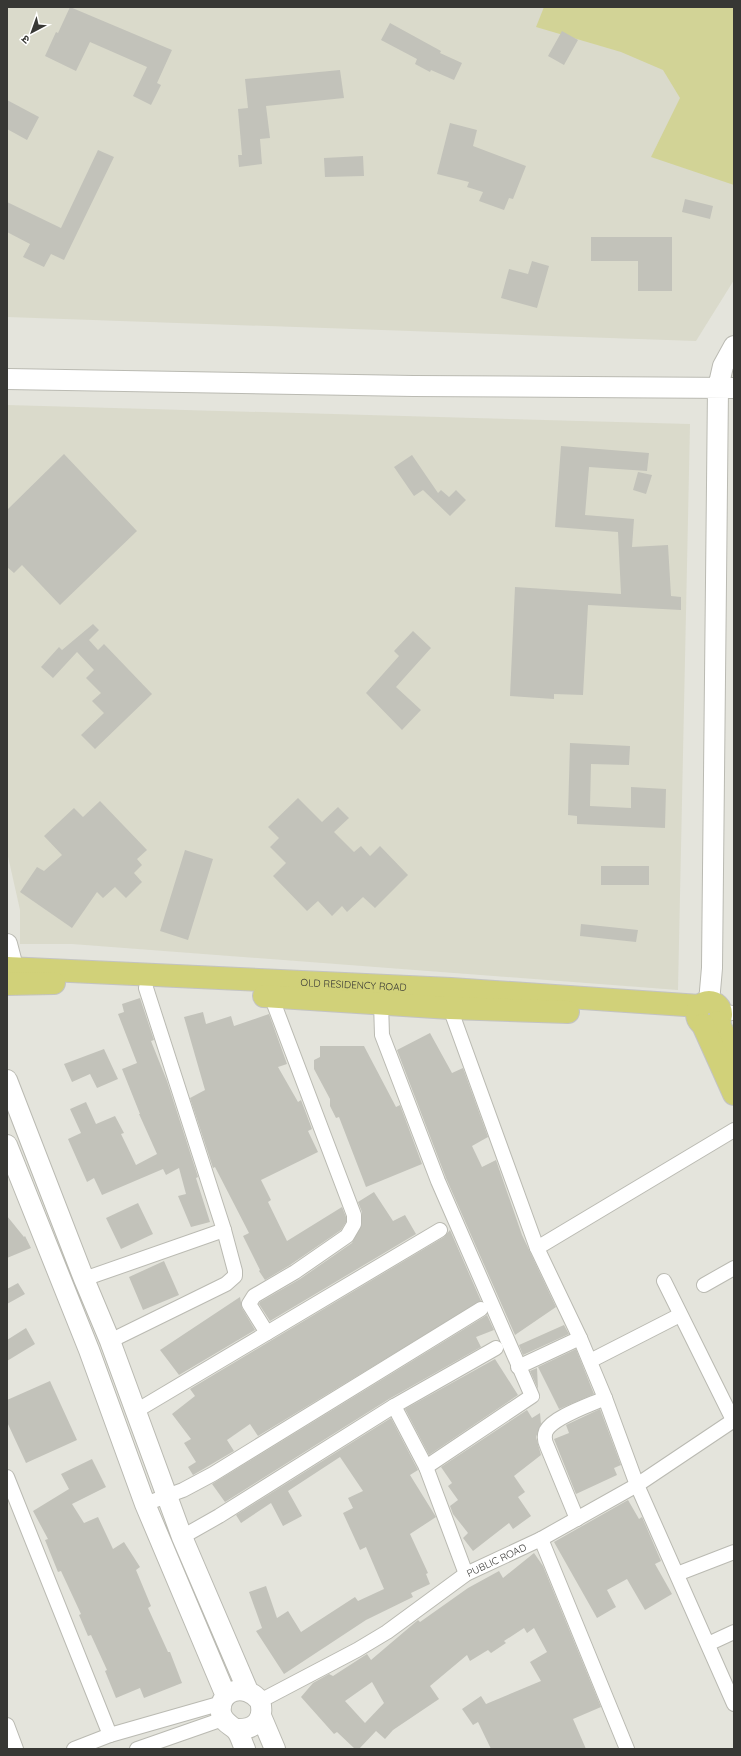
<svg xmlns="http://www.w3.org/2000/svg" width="741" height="1756" font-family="Quicksand,'Noto Sans Devanagari',sans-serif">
<rect width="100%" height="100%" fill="#e4e4dc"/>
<path fill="#dadacb" d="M7,7H734V280L696,341L7,317Z
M7,405L690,424L678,990L72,944H20V910L7,852Z"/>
<path fill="#d2d396" d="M544,7H734V185L651,157L680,98L663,70L621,52L536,27Z"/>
<path fill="#c2c2ba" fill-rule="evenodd" d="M70,7L172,50L157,83L161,85L151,105L133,96L147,67L90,42L76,71L45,56L56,32L58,33Z
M390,23L441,51L440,53L462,63L454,80L431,70L430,72L415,64L417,59L381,40Z
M562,31L578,40L564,65L548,56Z
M340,70L344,98L266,106L270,138L260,139L262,164L239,167L238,155H242L238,109L248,108L245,79Z
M7,100L39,117L27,140L7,129Z
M450,123L477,130L473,146L526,166L513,199L509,198L504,210L479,201L483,192L467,187L469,182L437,174Z
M98,150L114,157L64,260L51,254L44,267L23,257L30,244L7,232V202L61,228Z
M363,156L364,176L325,177L324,158Z
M685,199L713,206L710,219L682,212Z
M591,237H672V291H638V261H591Z
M532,261L549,266L537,308L501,298L509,269L528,274Z
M561,446L649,453L647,471L589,467L585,515L634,519L632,547L668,545L671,596L681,597V610L588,605L583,695L554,694V699L510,696L515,587L621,594L618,532L555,527Z
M64,454L137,531L60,605L22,565L14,573L7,567V510Z
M412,455L438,493L441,490L449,497L456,490L466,500L450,516L423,490L414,496L394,467Z
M638,472L652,475L646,494L633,490Z
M93,624L99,630L89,640L98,650L104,644L152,694L95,749L81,735L104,713L92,701L101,693L86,678L94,670L77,652L53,678L41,667L59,647L62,650Z
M413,631L431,648L396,687L421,710L402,730L366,693L399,656L394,651Z
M570,743L630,746L629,765L591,764L590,806L631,808V787L666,789L665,828L577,824V816L568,815Z
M298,798L322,822L338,807L349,818L334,832L354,852L361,846L370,856L380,846L408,875L375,908L363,897L347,912L342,906L332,916L318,901L307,911L273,876L286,863L270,847L279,838L268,827Z
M100,801L147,850L137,859L142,865L134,873L142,882L126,898L115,887L103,898L97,892L72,928L20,892L37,867L44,871L62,855L44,836L74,808L83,817Z
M185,850L213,859L188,940L160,931Z
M601,866H649V885H601Z
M581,924L638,930L636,942L580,936Z
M140,998L154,1040L151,1041L167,1081L198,1177L196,1178L210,1222L191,1227L178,1196L186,1194L179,1168L166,1175L163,1169L102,1195L94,1178L87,1182L68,1139L81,1133L70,1109L86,1102L96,1124L115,1116L124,1133L121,1134L136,1165L157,1154L139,1114H140L122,1069L137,1063L118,1014L124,1012L122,1004Z
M203,1012L206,1024L231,1016L234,1026L269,1014L287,1064L278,1067L298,1102L301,1100L312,1129L308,1131L318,1152L261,1180L271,1200L268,1202L287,1241L342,1207L346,1217V1222L341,1230L290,1265L265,1280L259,1271L260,1270L243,1236L249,1233L215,1167L213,1168L190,1098L205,1090L184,1017Z
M430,1033L452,1073L463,1068L488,1137L472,1146L482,1167L496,1160L522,1235L556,1307L515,1335L446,1178L397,1050Z
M320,1046H364L396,1107L400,1105L422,1164L366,1187L339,1117L336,1118L330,1106V1099L314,1069V1060L320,1057Z
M104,1049L118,1079L97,1088L90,1074L72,1082L64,1064Z
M374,1192L393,1221L405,1215L416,1234L270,1321L259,1304L260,1302L300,1279L352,1243L362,1224V1212L358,1202Z
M138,1203L153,1234L121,1249L106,1218Z
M7,1216L24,1237L25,1236L31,1248L7,1258Z
M450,1230L481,1301L258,1436L250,1424L227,1440L234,1451L193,1475L188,1467L196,1462L184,1443L191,1439L172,1414L195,1396L190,1389L444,1237Z
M164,1261L179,1295L143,1310L129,1277Z
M18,1283L25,1294L7,1304V1289Z
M240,1297L242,1308L255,1330L179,1375L160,1350Z
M487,1315L494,1330L476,1337L481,1347L389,1399L225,1502L212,1484Z
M564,1325L569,1334L523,1355L519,1345Z
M26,1328L35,1344L7,1361V1340Z
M576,1349L594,1394L559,1409L538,1367Z
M495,1359L518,1395L429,1455L405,1409Z
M537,1368L538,1389L530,1371Z
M50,1381L77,1440L26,1463L7,1422V1400Z
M600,1409L621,1465L614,1468L617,1475L576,1494L554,1439L569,1433L566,1425Z
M527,1410L532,1418L540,1413L541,1424L536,1437L541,1455L514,1476L525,1492L518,1497L531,1516L513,1529L509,1523L473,1551L463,1538L468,1533L453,1514L450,1506L458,1500L448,1486L452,1483L441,1467Z
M391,1418L418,1470L410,1475L436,1517L410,1534L428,1573L426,1574L430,1584L411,1593L413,1597L366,1620L284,1674L256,1631L262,1628L249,1592L266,1586L277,1618L288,1611L301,1632L355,1597L358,1601L384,1589L366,1547L360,1550L343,1513L353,1508L348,1498L363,1491L340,1457L288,1491L302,1516L283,1526L271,1503L241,1523L236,1515Z
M92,1459L106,1487L72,1504L84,1523L98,1517L113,1549L124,1542L140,1567L136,1570L151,1606L148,1608L168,1652H170L182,1683L144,1698L140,1688L116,1698L105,1671L107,1670L91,1635L88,1636L79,1615L81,1614L61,1571L58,1572L45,1540L48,1539L33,1511L69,1489L61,1474Z
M628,1500L639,1519L642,1517L661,1561L655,1564L672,1594L645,1610L627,1579L607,1590L616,1607L597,1618L554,1542Z
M534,1553L543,1566L601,1707L573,1719L586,1749H491L478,1722L473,1725L462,1709L481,1696L486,1704L541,1681L530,1662L547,1652L534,1628L527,1633L524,1628L504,1641L506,1643L491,1653L488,1650L470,1661L467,1655L430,1686L439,1699L393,1730L385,1739L376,1731L359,1749H355L337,1732L334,1734L301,1697L313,1683L329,1674L333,1676L367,1654L371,1660L418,1620L420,1622L468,1588L499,1571L503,1578ZM372,1682L384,1703L365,1723L345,1701Z"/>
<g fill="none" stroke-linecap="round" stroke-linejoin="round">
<g stroke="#babab2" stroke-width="16">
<g id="street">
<path d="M381,1003L382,1035L438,1181L532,1396L426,1467"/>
<path d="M450,1008L537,1248L580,1338L605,1398L637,1485L734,1704"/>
<path d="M720,1012L734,1013"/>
<path d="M537,1248L734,1130"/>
<path d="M84,1279L224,1230"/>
<path d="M664,1281L733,1420"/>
<path d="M704,1285L734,1268"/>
<path d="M267,1333L249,1304L254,1296L295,1272L347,1236L354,1224V1215L271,996"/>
<path d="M110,1341L226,1284L235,1276V1271L224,1230L146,988"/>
<path d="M590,1361L680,1315"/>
<path d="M518,1367L580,1338"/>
<path d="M394,1406L426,1467L466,1574"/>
<path d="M136,1411L440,1230"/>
<path d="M7,1477L110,1735"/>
<path d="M145,1504L183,1490L213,1474L481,1309"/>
<path d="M577,1519L547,1446C545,1442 544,1436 546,1431C553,1417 590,1405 605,1398"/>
<path d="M182,1537L219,1516L394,1406L496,1348"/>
<path d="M541,1539L627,1749"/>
<path d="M677,1574L734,1552"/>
<path d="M708,1644L734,1632"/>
<path id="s1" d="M260,1701L357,1650L387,1632L466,1574L541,1539L637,1485L734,1420"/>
<path d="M7,1725L16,1749"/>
<path d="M74,1749L110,1735L222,1703"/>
<path d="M137,1749L223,1719"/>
</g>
</g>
<g stroke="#babab2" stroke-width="22">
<path id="secondary" d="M7,379L413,386L734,388
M7,944L13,967
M709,1002L712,968L718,388L723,366L734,346
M7,1080L84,1279L110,1341L182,1537L248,1691
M7,1145L89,1350L145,1504L226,1696
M261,1716L275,1749
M236,1729C255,1730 265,1720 260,1701C245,1682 218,1690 221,1713C223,1722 229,1724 235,1729C240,1733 242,1743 245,1749"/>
</g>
<g stroke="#c3c3c2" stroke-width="24">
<g id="highway">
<path id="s2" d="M7,968L451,989L700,1006"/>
<path d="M7,984L54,983"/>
<path d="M264,996L450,1008L568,1012"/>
<circle cx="709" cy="1014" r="12"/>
<path d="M718,1022L734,1055"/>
<path d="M703,1025L734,1094"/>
</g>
</g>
<use href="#street" stroke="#fff" stroke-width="14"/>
<use href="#secondary" stroke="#fff" stroke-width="20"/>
<use href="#highway" stroke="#d1d179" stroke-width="22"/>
</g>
<g text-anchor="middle" stroke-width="3.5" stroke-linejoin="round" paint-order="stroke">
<g font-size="10" fill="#373734" stroke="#fffffe">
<text dy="4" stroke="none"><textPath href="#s2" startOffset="347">OLD RESIDENCY ROAD</textPath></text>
<text dy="4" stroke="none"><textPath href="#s1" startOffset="276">PUBLIC ROAD</textPath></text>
</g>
</g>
<rect width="741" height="1756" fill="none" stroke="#373734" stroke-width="16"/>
<g transform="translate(32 32) rotate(221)" stroke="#fffffe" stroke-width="3" paint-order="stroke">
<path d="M0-3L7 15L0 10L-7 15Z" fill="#373734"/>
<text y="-6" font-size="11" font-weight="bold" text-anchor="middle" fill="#373734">उ</text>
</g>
</svg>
